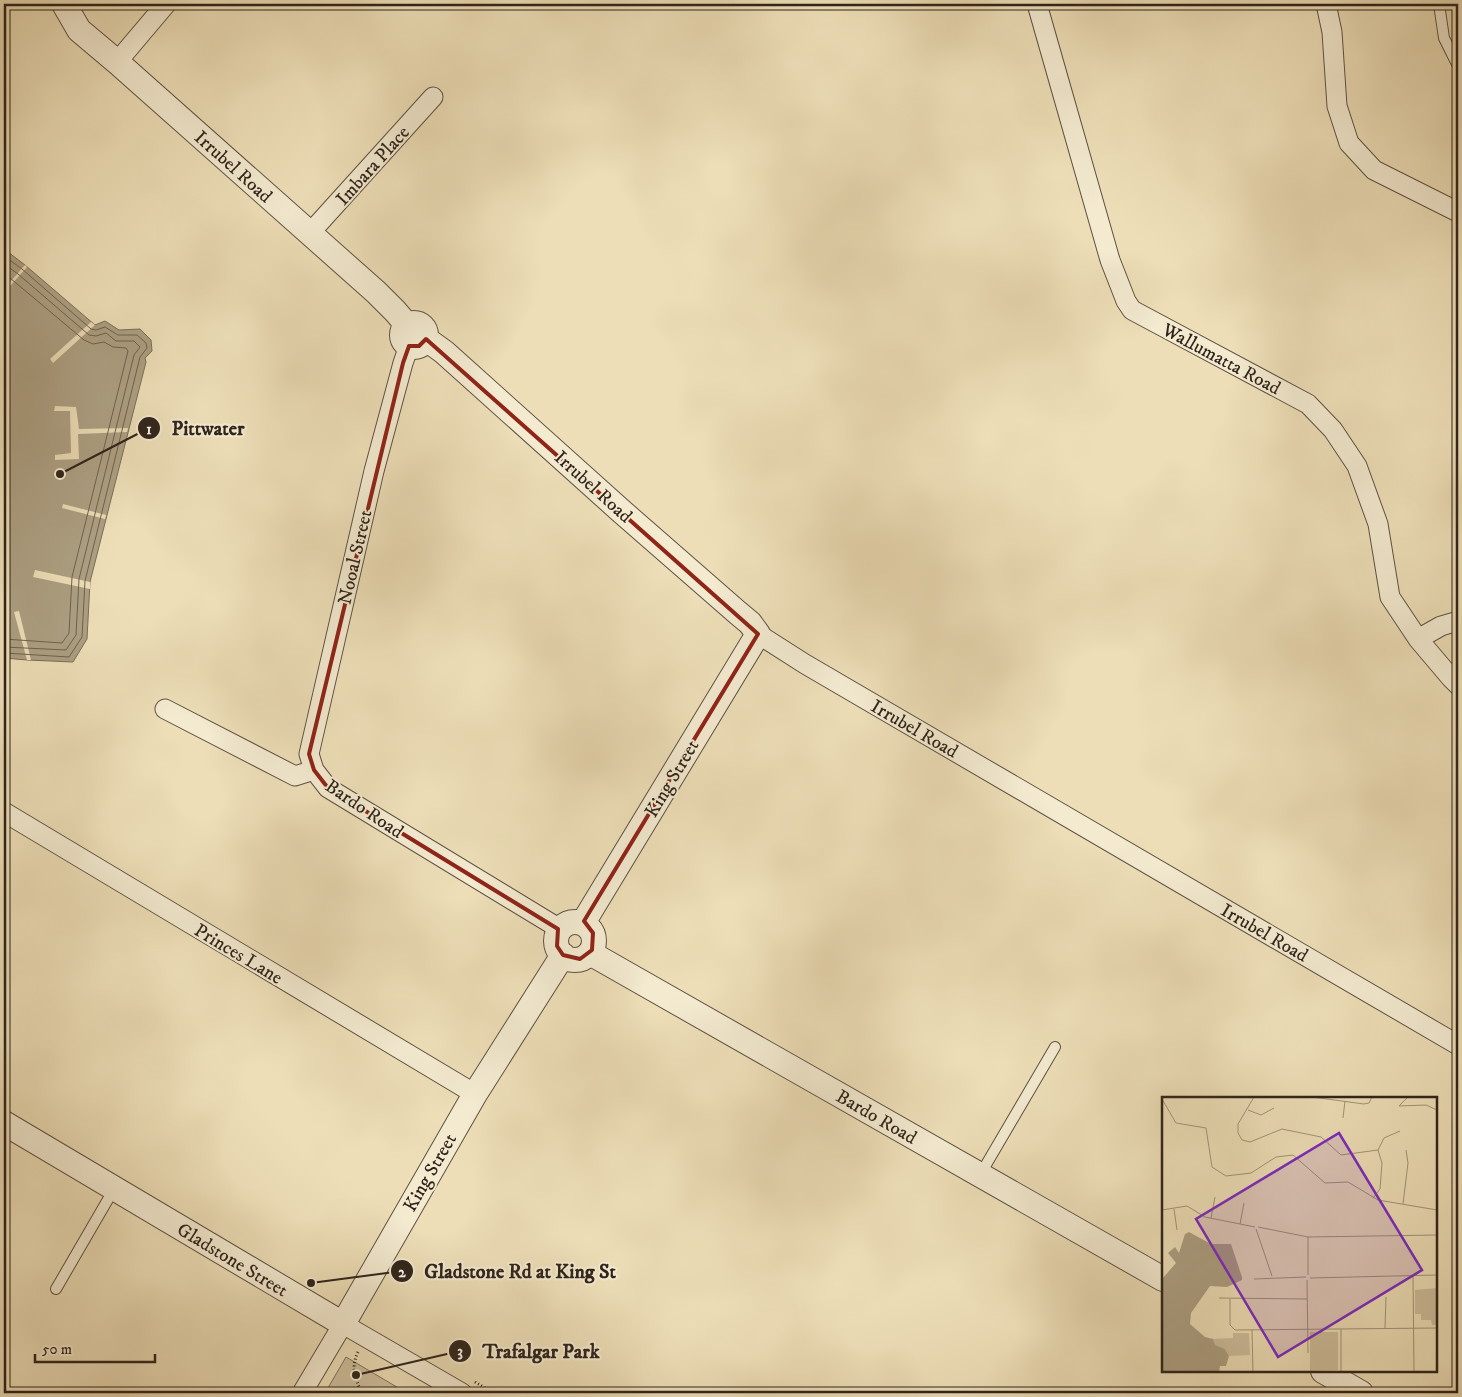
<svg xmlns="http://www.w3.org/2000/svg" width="1462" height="1397" font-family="'IM FELL DW Pica',serif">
<rect width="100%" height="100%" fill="#eddeb7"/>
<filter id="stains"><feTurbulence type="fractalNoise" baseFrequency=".004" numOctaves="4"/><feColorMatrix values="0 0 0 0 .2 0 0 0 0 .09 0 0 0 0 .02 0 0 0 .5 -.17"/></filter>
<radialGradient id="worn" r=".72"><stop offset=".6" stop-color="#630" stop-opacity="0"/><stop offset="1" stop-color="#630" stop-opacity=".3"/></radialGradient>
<path fill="#cdbe9c" stroke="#7e715c" d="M346,1357L407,1393H325Z"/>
<path fill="#ac9f82" stroke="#7a6e59" d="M4,249L25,265L95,325L105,321L119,330L140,329L151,340L152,351L145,358L146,362L90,582L87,639L73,662L27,660L4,658Z"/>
<path fill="#eddeb7" d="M25,265L27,267L4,293V289Z
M91,322L95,325L53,363L50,359Z
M55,406L76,407L79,429L128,428L127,432L78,434L79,459L55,460V455L71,453L70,411H54Z
M63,504L106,515L105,519L62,508Z
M35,570L90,582V589L33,577Z
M19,611L31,660H27L14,612Z"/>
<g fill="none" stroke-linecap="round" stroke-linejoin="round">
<path stroke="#6e624e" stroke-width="1" d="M4,256L22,269L91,329L96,330L105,327L118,335H137L146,343L147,348L140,357L85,581L82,637L69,657L4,653
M4,264L18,274L89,335L96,336L106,333L116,341H134L140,347L134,355L79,579L76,635L66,650L4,647
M4,273L84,340L93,344L104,342L113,347L126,348L128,351L72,577L69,633L62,643L4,639"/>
<g stroke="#5e5242" stroke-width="12">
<path id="service" d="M1439,4L1444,38L1458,66
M980,1175L1055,1047
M56,1289L114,1189"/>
</g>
<g stroke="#5e5242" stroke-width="21">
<path id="minor" d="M1037,4L1110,260L1126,301L1132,310L1308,404L1333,430L1357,466L1378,524L1390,597L1418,639L1451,678L1458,685
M1326,4L1332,32L1337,106L1349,143L1374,170L1458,212
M117,62L166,4
M310,233L433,97
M409,346L403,363L374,471L309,754L314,770L328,788L560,929
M758,634L805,664L1458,1045
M1418,639L1441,626L1458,621
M165,709L295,776L314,770
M4,812L475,1094
M302,1393L343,1324L462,1393"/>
</g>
<g stroke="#5e5242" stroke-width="26">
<path id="tertiary" d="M64,4L79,30L117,62L376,292L395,311L407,325
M402 335a12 12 0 1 1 24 0a12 12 0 1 1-24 0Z
M426,339L444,352L620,510L738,613L750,623L758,634L583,923
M556 941a19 19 0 1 1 38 0a19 19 0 1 1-38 0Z
M590,953L1163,1279
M4,1123L343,1324L475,1094L563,955
M1323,1371L1361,1393"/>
</g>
<path stroke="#2f241b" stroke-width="3" stroke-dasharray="1 2.5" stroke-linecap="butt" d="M358,1352C350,1369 356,1377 361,1393
M475,1382L494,1393"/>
<use href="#service" stroke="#f3ead0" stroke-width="10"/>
<use href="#minor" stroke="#f3ead0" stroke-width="19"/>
<use href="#tertiary" stroke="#f3ead0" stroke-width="24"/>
</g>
<path fill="none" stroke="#8f2418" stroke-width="4" stroke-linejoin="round" d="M426,339L758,634L584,921L593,933L592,950L580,959L563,955L557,946L558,929L328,788L314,770L309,754L403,363L409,346H419Z"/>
<g text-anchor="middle" stroke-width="4" stroke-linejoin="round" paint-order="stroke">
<g font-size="19" fill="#2f241b" stroke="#f3ead0">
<text transform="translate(372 165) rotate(-48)" y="7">Imbara Place</text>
<text transform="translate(234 166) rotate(42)" y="7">Irrubel Road</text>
<text transform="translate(1222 358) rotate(28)" y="7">Wallumatta Road</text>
<text transform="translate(594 486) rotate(42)" y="7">Irrubel Road</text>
<text transform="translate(354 557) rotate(-77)" y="7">Nooal Street</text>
<text transform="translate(915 728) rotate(30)" y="7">Irrubel Road</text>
<text transform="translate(671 778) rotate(-59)" y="7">King Street</text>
<text transform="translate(365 808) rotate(34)" y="7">Bardo Road</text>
<text transform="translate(1265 932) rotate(30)" y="7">Irrubel Road</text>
<text transform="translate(239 953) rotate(31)" y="7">Princes Lane</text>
<text transform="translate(877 1116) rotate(30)" y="7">Bardo Road</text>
<text transform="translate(429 1172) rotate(-60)" y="7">King Street</text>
<text transform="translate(233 1259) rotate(31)" y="7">Gladstone Street</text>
</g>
</g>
<g transform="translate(1162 1097)">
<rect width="275" height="275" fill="#eddeb7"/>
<path d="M275,191V228H270L269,223H259V217H253V193ZM148,235H176V273L148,274ZM71,236H87L88,258L67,259L63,252L52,248L51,242L71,241Z" fill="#cdbe9c"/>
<path d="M27,135L49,147H69L80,180V183L65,190L48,189L29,216L28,227L43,240L51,242L53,248L63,252L67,259L64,269H58L57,275H0V182L14,166L6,156L13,150L17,156L23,137Z" fill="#ac9f82"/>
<path fill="none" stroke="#ac9f82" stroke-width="2.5" d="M0,262L15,275"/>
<path fill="none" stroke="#a19479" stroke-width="1" d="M92,0L76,27V36L80,43L88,45L120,32L159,40L179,58L216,53L220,66L218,92L211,101M150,0L202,7L207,6L210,0M246,0L237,9L264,8L275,13M0,2L14,26L44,31L50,70L64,79L89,76L114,60L131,58L163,86L186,85L216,103L275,113M86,13L99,18L112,11M181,21L183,4M216,53L222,41L238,34M241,107L246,66L244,53M12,112L15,133M0,113L25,109L43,120L93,130M49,121L53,100M78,127L82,106M96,130L146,140L275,138M94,132L110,179M146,178V140M251,179L252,275M148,181L275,178M92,182L144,180M145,183L146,256M57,201L145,202M68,202V228L73,233L275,231M223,231L224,200M179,232V275M90,233L91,275"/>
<path fill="#7b2cbf" fill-opacity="0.15" stroke="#7b2cbf" stroke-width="2.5" d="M177,36L260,173L116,260L34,122Z"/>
<rect width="275" height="275" fill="none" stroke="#2f241b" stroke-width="2.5"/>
</g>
<path fill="none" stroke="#2f241b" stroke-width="2" d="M60 474L149 428M311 1283L402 1271M356 1375L460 1351"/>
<g fill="#2f241b" stroke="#f3ead0" stroke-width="2">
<circle cx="60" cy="474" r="5"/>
<circle cx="311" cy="1283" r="5"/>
<circle cx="356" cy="1375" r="5"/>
<circle cx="149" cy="428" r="12"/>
<circle cx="402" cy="1271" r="12"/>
<circle cx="460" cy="1351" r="12"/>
</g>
<g font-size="15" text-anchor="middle" font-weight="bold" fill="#fff">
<text x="149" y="434">1</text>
<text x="402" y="1277">2</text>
<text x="460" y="1356">3</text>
</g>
<g font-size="20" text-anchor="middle" font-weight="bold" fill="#2f241b" stroke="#f3ead0" stroke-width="4" stroke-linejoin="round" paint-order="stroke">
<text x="208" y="435">Pittwater</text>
<text x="520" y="1278">Gladstone Rd at King St</text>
<text x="541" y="1358">Trafalgar Park</text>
</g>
<rect width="1462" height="1397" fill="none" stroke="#eddeb7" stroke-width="20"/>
<rect x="5" y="5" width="1452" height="1387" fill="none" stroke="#2f241b" stroke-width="2.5"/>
<rect x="10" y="10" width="1442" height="1377" fill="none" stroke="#2f241b"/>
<path d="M35 1354v8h120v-8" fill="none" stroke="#2f241b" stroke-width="2.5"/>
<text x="42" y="1354" font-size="15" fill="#2f241b" stroke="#f3ead0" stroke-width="4" paint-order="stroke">50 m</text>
<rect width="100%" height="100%" filter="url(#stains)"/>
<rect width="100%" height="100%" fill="url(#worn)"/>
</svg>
